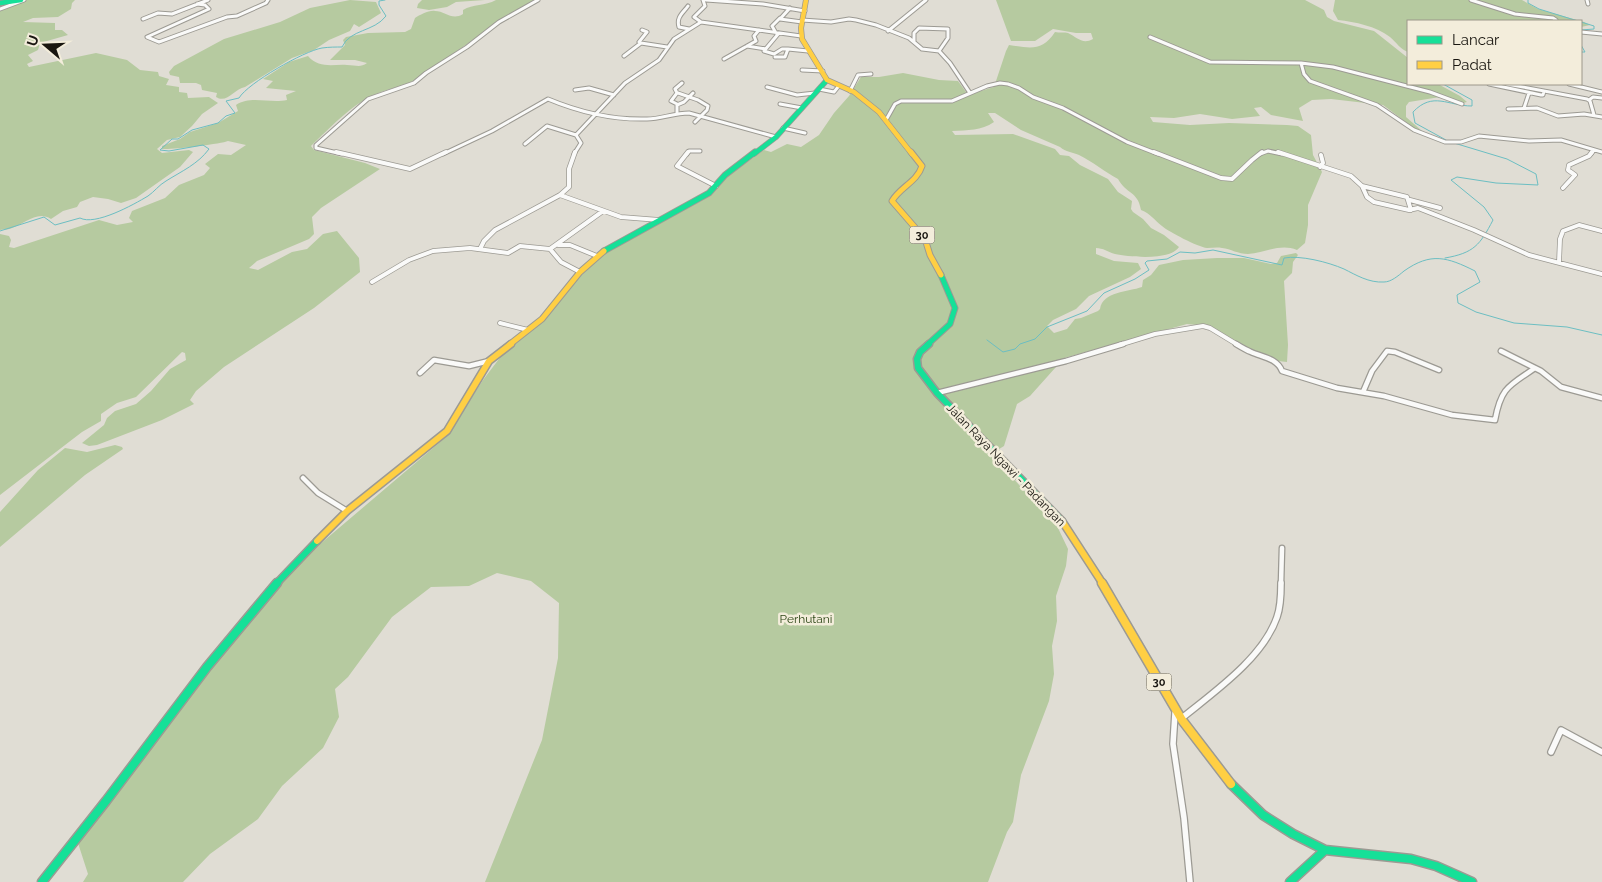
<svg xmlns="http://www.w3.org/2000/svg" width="1602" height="882" font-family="Raleway,sans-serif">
<rect width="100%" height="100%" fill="#e0ddd4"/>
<path fill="#b6caa0" d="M0,0H75L72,3L71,9L58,17L33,18L23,22L55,23V30H62L68,35L40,43L38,50L28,55L33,61L27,64L29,67L96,53L127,60L140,70L158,72L159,76L169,79L166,85L179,87V92L187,93L188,98L209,97L218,103L202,114L192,126L180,137L167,140L157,149L162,153L189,150L193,152L180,167L136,198L121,203L108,199L93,197L80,202L77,207L63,211L51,219C37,210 25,224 12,228C9,230 4,229 0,230Z
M350,0L376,2L381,13L359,27L354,24L350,31L329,40L314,50L292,58L245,87C234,89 227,104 216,97L217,93L202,90L201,85L196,83H180L179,77L170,75L169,72L174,66L224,39L280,22L310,8Z
M422,0H485L456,2L447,7L429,10L417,8L418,4Z
M496,0H536C494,23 456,53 416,79C404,87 389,88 376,94C352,104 330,128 311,146L314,150L365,163L380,169L321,208L312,217L314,234L309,239L257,261L249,268L258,270L292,252L307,249L323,234L337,231L359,258L360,272L314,308L224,367L196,391L190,400L194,404L162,420L97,445L89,446L82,443L104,425L107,418L115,411L136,404L151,391L170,369L186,360L185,353L182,352L136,397L117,403L101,414V421L82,432L0,495V234L9,236L11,240L9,247L14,248L99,220L117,225L133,222L129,218L132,211L165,198L179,185L204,175L210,168L205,164L218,154L231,155L246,145L228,141C221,144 171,150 162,149V146L180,139L190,132L218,123L238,111L236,105C251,95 270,104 287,100L286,95L296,91L266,88L273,81L263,79L289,62L308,56C319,69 333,64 347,65C356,65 360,68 367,63L355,60H330L345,45L343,40L346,37L368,33L405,32L411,29L415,18C420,15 429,10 435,11C445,11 452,21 463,14V10C473,4 485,6 496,0Z
M996,0H1305L1324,10L1327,17L1334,21L1374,31L1408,58V84H1438L1460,96L1467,102L1463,103L1440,97L1409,102L1406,106V117L1422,131H1418L1383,105L1331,99L1312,100L1299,108L1303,121L1271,115L1261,107L1254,108L1260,116L1232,119L1200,114L1174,118L1150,117L1153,122L1190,125L1229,123L1287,125L1298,126L1311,135L1313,155L1322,172L1308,205V225L1305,243L1297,250C1280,243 1265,253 1248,254C1238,254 1231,249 1222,248C1217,247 1212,248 1207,248C1198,247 1169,232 1162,226C1154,220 1151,214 1141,210C1138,191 1126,194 1118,179C1105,172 1093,162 1079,155C1072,152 1066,152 1060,147L1021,130L995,113H988L994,122C981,131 968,130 952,131L955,135L1013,134L1055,149L1060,155L1069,156L1080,165L1108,179L1118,192L1132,201L1131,209L1133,212L1143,219L1151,228L1164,235L1179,247C1170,261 1129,257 1115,254C1108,252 1103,248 1096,248V254L1114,261L1138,263L1141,269L1130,277L1089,296L1076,309L1053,320L1047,326L1054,333L1067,329L1075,319L1081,318L1098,311L1100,309C1103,291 1128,292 1142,287L1143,280L1151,275L1159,265L1183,260L1217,258H1244L1271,264L1277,263L1281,256L1296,253L1298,255L1293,262L1292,273L1284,281L1288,345L1287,362L1278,361L1252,351L1208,326L1187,324L1064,358L1030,396L1017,404L1004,446L991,454L1058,528L1068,549L1066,566L1056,596L1057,621L1052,646L1054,674L1049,701L1021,775L1013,822L1007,832L988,882H485L542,740L558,658L559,603L531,581L497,573L469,586L431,587L392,617L348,677L335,689L339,717L323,748L282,786L258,819L210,854L183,882H83L88,874L77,840L224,648L306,556L446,437L483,380L502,355L531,331L553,309L571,285L608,250L701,201L713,192L725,178L764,150L771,152L787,144L801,147L819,135L834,113L849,96L861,77H879L903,73L939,80L958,81L966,92L971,94L994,87L1006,51L1009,45C1030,48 1042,52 1055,32C1059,33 1065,32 1068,33C1077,37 1082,45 1093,39L1091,33H1076L1053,29L1035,41H1011Z
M1335,0H1522L1538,9L1584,22L1590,25L1581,27V21H1408V52C1400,49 1397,43 1390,37C1376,26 1355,22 1338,20L1333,11Z
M115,445L122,447L123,449L85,475L0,547V512L38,470L65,448L87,452Z"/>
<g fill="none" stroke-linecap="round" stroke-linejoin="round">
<path stroke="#6cbec2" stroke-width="1" d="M1528,0V3L1539,9L1594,26V29L1581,30
M1581,45L1585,52H1581
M1443,84L1472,100V106C1448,106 1433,91 1413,112L1415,123L1446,140
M0,231L44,217L55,225L80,218C95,226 133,205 148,196C154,192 159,185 166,181C182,171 198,164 209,149L203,145L169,151L160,150L172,139H178L192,130L218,123L226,116L235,113L226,101L239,98C248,83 304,51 322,48C329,47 336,47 342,47C350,29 374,32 386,16L379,5V1L385,0
M1445,258C1474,253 1480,245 1493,220L1484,207L1451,180L1457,177L1496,183L1538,185L1536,174L1507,159L1454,143
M987,340L1003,352L1015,349L1020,344L1035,339L1047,327L1087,311L1104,293L1135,279L1149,270L1145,263L1147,261L1167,259L1180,252L1195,253L1213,250L1282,265L1284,258C1300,255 1328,262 1344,269C1356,275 1369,283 1384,282C1391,282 1398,276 1404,271C1431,252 1447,257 1475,271L1480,282L1457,295L1458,303L1476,312L1514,323L1567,327L1602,335"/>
<g stroke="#9c9a93" stroke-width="5">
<path id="street-far3" d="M706,0L763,4L805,11
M1471,0L1515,14L1553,18L1556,20L1554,21
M1587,0L1588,4
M197,4L205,5L209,9L147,37L159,42L227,17L237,16L266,3L268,0
M688,6C683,13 676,17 679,27L689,29
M0,9L24,0
M143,19L158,13L172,14L208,0
M780,19L802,22
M780,19L790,8
M802,20L831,22L849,19L856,20L876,25L909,38L922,49L939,51L950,63L970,93
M701,22L694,17L705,6L703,0
M888,31L926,0
M1581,32L1602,34
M776,33L772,26L780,18
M779,33L764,51L774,54L782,49H788
M1150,37L1210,62L1301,63L1333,67L1430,92L1462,104
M914,41V33L919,28L948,29V38L939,51
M639,42L647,32L642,30
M747,46L766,49
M624,56L641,43L667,47
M775,57H785L788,49L808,51
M724,59L756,41L754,36L759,30
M1301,63L1304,74L1310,81L1377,105L1414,130L1445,142H1461L1479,136L1529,141L1561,140L1602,152
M802,70L823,71
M1489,84L1541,95H1543L1544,91
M1507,84L1587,99L1590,101L1594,115
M1569,84L1602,92
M767,87L797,95L815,93
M819,89L834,92L838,87
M575,90L589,88L614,95
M850,91L858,75L871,74
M678,93L698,100L708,106L707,110L695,122
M1589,100L1593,97L1602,98
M780,104L802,108
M677,105L684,102L693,93
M1524,108L1529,93
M1508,109L1537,108L1558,116L1584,114L1602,117
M677,113V104L671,101L677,93L675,89L682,83
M886,120L895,104L901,101H952L987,86L1000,83L1008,84L1019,88L1033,97L1063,108L1127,142L1158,154
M783,128L805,133
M525,144L547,126L576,135
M342,154L316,148V145L368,99L414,83L426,73L467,47L499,22L538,0
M443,154L492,131L548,99C579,112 613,120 647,119C661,119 674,113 689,113L776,137
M574,154L581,143L576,135L625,83L659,60L674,39L701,22L801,36
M687,154L689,151H700
M1260,154L1268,151L1282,154
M1591,154L1594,150"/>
</g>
<g stroke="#9c9a93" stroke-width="5.5">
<path id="street-far2" d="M336,152L410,169L446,152
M575,152L569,169V187L560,195L621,217L659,220
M688,152L677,166L716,186
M1154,152L1221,178L1232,179L1252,160L1262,152
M1278,152L1351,176L1362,186L1367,197L1374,202L1409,210L1418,208L1474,230L1529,255L1602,274
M1320,167L1323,163L1321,155
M1362,186L1407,197L1411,210
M1563,188L1575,175L1568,170L1569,165L1589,156L1592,152
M1410,200L1440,208
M558,245H570L597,256
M480,249L484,241L495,230L560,195
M550,249L561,262L580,272
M1559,262L1560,239L1563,231L1579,225L1602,231
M372,282L409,260L433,251L470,248L508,253L520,246L550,249L603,211
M500,323L528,330
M1119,345L1155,334L1203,326L1210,328L1238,345"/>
</g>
<g stroke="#9c9a93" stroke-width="7">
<path id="street-far1" d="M1236,344C1241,347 1246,350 1251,352C1262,357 1277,358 1282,371L1337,388L1384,396L1452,415L1495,420C1501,387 1509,386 1535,368L1541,371L1561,387L1602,398
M1501,351L1535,368
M420,373L434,360L469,366L489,361
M1363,392L1372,371L1387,351L1395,352L1439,370
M937,393L1066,361L1123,344
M303,478L318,493L347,511
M1281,584L1282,548"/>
</g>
<g stroke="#9c9a93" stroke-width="8">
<path id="street" d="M1175,713L1173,744L1184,818L1190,882
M1182,718C1214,692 1263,658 1277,617C1281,606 1281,594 1281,583
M1551,752L1561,730L1602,752"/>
</g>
<g stroke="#9c9a93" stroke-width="6">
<path id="fast-far3" d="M0,3L21,0
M754,154L776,137L827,80"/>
</g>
<g stroke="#9c9a93" stroke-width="7">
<path id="fast-far2" d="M604,251L709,193L725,175L755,152
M927,345L950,324L955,308L941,275"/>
</g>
<g stroke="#9c9a93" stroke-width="9">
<path id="fast-far1" d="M929,344L920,352L917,359L918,368L937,393L1062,521
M276,584L317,541"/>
</g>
<g stroke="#9c9a93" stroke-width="11">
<path id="fast" d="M1231,784L1263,815L1293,834L1325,850L1411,859L1436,866L1472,882
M42,882L106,801L207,667L277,583
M1290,882L1325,850"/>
</g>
<g stroke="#9c9a93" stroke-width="6">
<path id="slow-far3" d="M806,0L801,28L802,39L827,80L854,92L879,112L912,154"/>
</g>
<g stroke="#9c9a93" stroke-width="7">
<path id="slow-far2" d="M911,152L922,166C917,182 900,187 892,201L925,239L930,255L941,275
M509,345L542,319L580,272L604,251"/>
</g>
<g stroke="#9c9a93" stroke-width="9">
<path id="slow-far1" d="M1062,521L1103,584
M317,541L347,511L447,431L489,361L511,344"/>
</g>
<g stroke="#9c9a93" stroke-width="11">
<path id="slow" d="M1102,583L1182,720L1231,784"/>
</g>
<use href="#street-far3" stroke="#fafaf9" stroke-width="3"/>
<use href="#street-far2" stroke="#fafaf9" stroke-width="4"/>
<use href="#street-far1" stroke="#fafaf9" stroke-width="4.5"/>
<use href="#street" stroke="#fafaf9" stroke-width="5.5"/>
<use href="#fast-far3" stroke="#16e098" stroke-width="4.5"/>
<use href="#fast-far2" stroke="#16e098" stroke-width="5"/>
<use href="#fast-far1" stroke="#16e098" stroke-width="6"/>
<use href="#fast" stroke="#16e098" stroke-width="8"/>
<use href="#slow-far3" stroke="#ffcf43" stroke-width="4.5"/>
<use href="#slow-far2" stroke="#ffcf43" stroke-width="5"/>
<use href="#slow-far1" stroke="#ffcf43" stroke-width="6"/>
<use href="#slow" stroke="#ffcf43" stroke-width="8"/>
</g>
<g text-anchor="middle" stroke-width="5" stroke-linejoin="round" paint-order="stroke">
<g fill="#f3eddb" stroke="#5a564d" stroke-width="1">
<rect x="909.5" y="226.5" width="25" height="17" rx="4"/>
<rect x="1146.5" y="673.5" width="25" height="17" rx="4"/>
</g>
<g font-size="11" font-weight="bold" fill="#191610">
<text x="922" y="239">30</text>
<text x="1159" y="686">30</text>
</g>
<g font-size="12" fill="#191610" stroke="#f3eddb">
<text transform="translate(1006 465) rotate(46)" y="4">Jalan Raya Ngawi - Padangan</text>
</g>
<g font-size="12" fill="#2d4616" stroke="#f3eddb">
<text x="806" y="623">Perhutani</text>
</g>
</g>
<rect x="1407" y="20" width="175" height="65" fill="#f3eddb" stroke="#9c978a"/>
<rect x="1417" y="36" width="25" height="8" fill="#16e098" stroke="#9c978a"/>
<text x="1452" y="45" font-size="15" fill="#191610">Lancar</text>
<rect x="1417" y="61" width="25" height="8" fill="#ffcf43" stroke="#9c978a"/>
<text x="1452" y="70" font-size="15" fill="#191610">Padat</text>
<g transform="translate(45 45) rotate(289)" stroke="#f3eddb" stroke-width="4" paint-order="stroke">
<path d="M0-4L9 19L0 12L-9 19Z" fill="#191610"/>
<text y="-8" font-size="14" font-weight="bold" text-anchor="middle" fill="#191610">U</text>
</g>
</svg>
